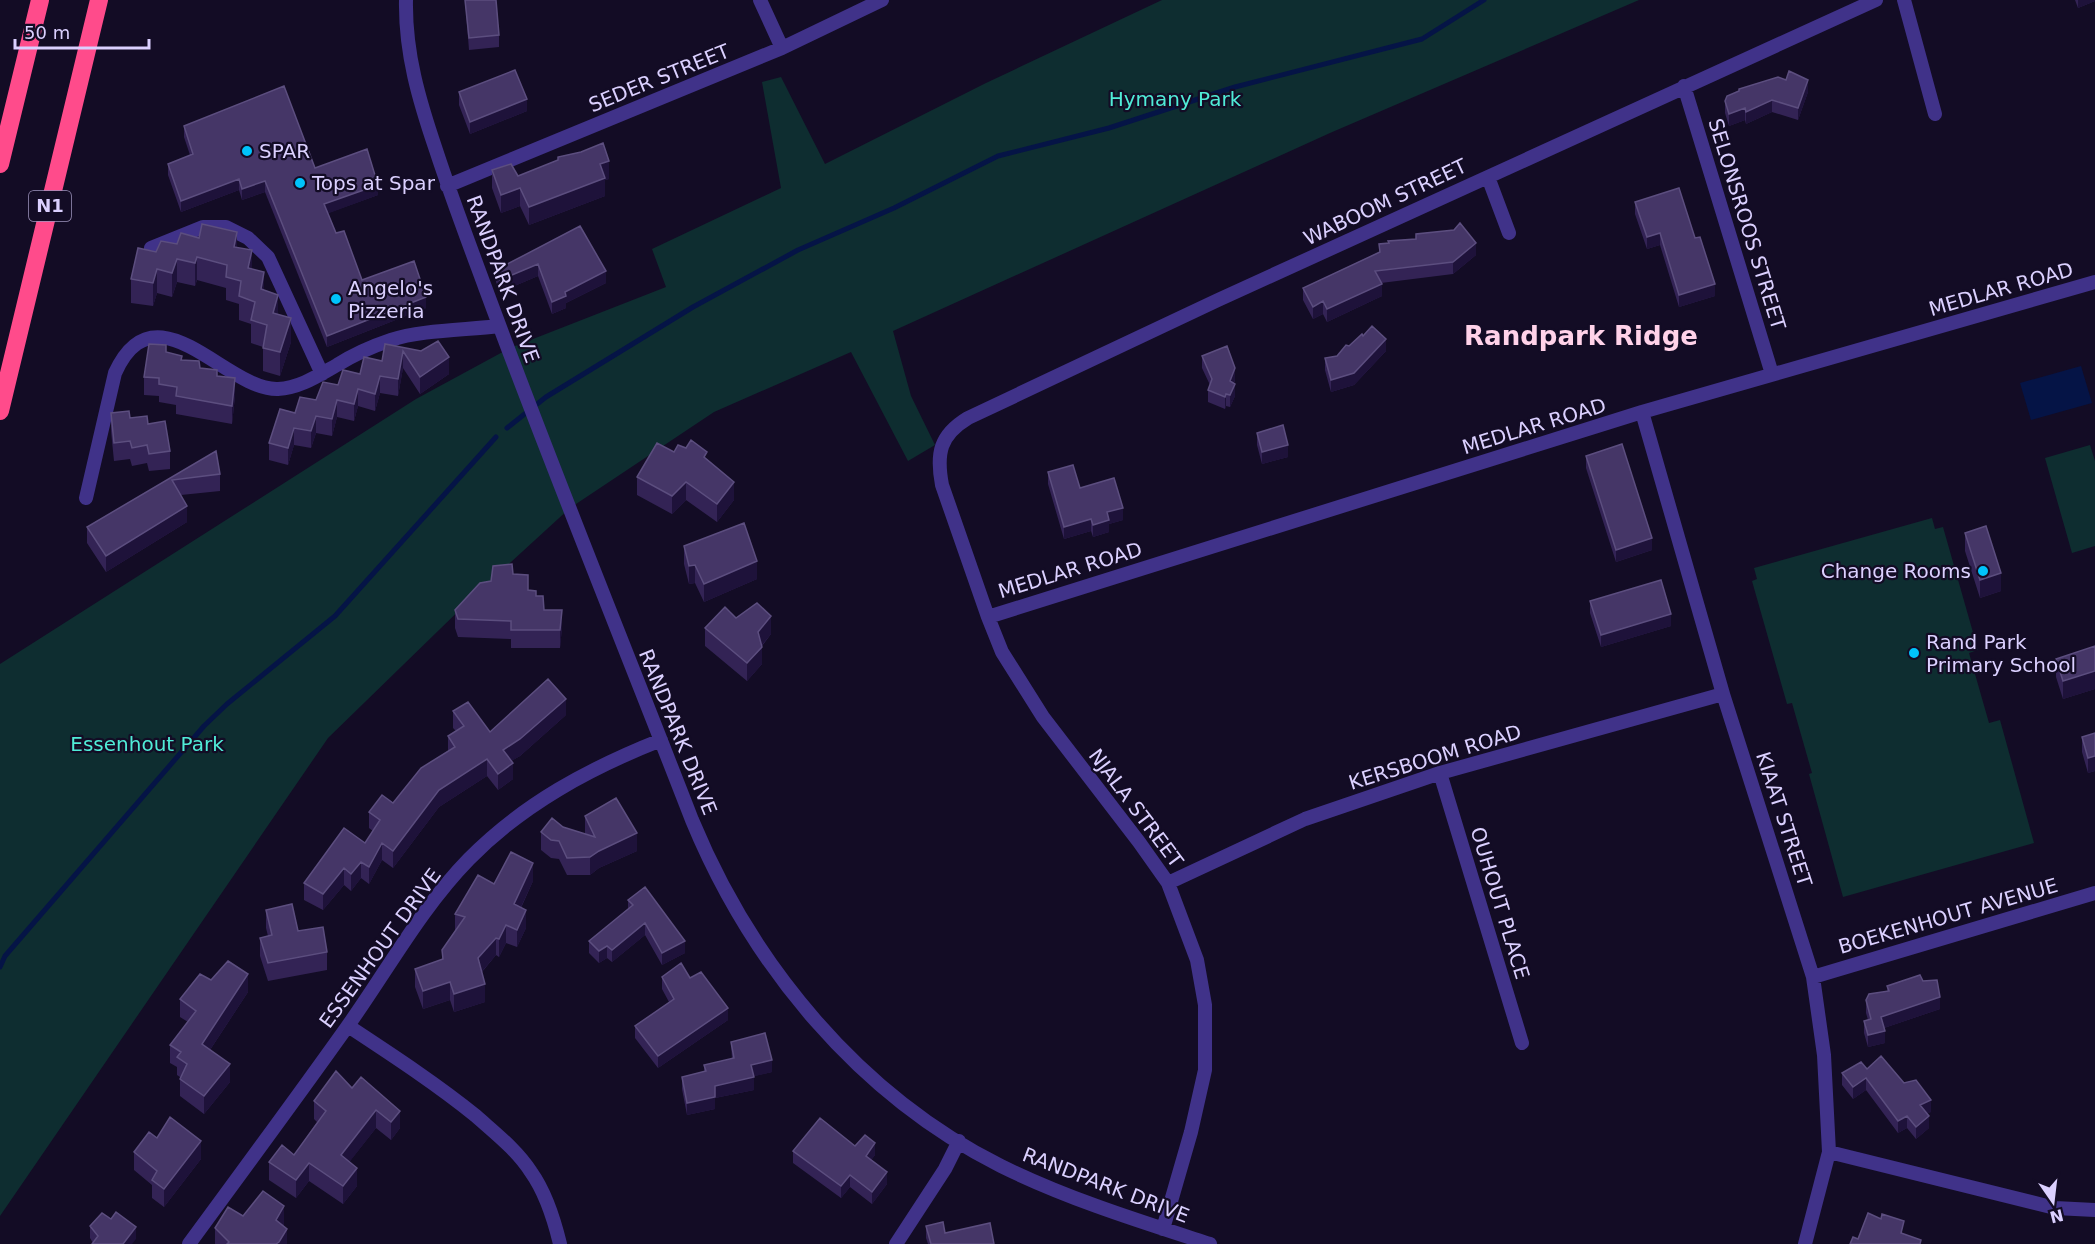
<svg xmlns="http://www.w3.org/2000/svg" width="2095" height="1244" font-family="'DejaVu Sans',sans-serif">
<rect width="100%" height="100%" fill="#130c25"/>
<path fill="#0e2d30" d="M1162,0H1639L1330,133L893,331L911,396L935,445L908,461L851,352L714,412L570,508L476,594L328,738L0,1216V664L416,399L510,348L666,287L652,249L781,188L762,82L781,77L825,164L986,83Z
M2090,445L2095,461V546L2072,553L2045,458Z
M1932,518L1935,529L1943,527L1978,650L1969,653L1989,723L2000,720L2034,843L1843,897L1809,774L1812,773L1792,703L1787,704L1752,581L1757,579L1754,568Z"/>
<path fill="#051446" d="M2081,366L2092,403L2031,420L2020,383Z"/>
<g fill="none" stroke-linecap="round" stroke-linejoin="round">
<path stroke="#051446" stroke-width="5" d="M507,428L546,397L693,307L798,250L894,208L998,156L1109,128L1235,87L1422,39L1484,0
M0,967L5,956L204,726L227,704L335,616L496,437"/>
<path stroke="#403289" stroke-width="14" d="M406,0C405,53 419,100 436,150C451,196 468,241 485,287C551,466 623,642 692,820C752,965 859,1095 1001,1166C1068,1199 1139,1221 1210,1244
M760,0L782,48
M1904,0L1935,114
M1684,86L1772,374
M1488,177L1509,233
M447,186L782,48L882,0
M151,248L203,227H226L248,238L268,257L322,374
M1642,412L1723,694L1813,977L1824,1055L1829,1152L1805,1244
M86,498L115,373C156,283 226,391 278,389C300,388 319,375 337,365C353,355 373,346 391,340C420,330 467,330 499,326
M988,617L1642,412L2095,282
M1440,773L1522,1043
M1168,883L1305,819L1440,773L1723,694
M1813,977L2095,893
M348,1026C392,1055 435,1083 476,1116C495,1133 517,1150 531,1172C546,1193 554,1219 560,1244
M1829,1152L2055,1208L2095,1210
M1163,1229L1191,1132L1205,1070V1005L1197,960L1168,883L1139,842L1043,717L1002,652L988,617L942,485C936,453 940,435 968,418L1218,300L1876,0
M189,1244C242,1172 295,1100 347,1027C387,971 421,908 469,859C523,804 590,768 661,740
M896,1244L945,1169L959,1141"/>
<path stroke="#ff4b8b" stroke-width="18" d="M0,164L40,0
M0,411L99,0"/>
</g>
<path fill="#332355" d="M465,0H496L499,35V47L469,50Z
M2075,0H2095V1L2078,8Z
M1739,89L1808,92L1798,120L1772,112L1746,124L1745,120L1729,126L1725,113V101L1739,92Z
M459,92L527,111L470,134L459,105Z
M184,126L315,168L378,195L328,213L336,233L362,280L426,308L327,347L265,192L242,200L239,190L181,212L168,175V164L190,155L184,137Z
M492,170L518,176L609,179L605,180V196L529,225L520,206L501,213L492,188Z
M1635,202L1715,296L1679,307L1660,245L1647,249L1635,214Z
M580,226L606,283L566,303V308L552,314L538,276L500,292L496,282V270Z
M1388,243L1476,255L1453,274L1381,283L1382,296L1327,322L1323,314L1313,319L1303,300V288L1379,252V244Z
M177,244L237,248L252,269L278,315L291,342L280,376L263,371V347L251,343V324L239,320V304L226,300V288L197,280L195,286L177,282L172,297L157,293L153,306L131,303V279L156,252Z
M1363,336L1386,351L1354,385L1331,392L1325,370V358L1337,356Z
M385,344L421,351L449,374L420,394L403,368L398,396L380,393L375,411L358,406L354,421L337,417L332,436L316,433L311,448L294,445L288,465L269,460V443L295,413L338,385L382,361Z
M166,352L217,376L235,396L232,424L176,414V405L159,402V396L144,395V377Z
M1202,356L1235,380L1234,383L1235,396L1230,407L1226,406L1225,409L1208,402V390L1210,385L1202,368Z
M111,413L148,424L170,451V469L149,471L147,463L132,466L130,459L114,461L111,431Z
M1257,433L1288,457L1262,464L1257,445Z
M216,451L220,474V491L181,495L187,522L106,572L87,543V527Z
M674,452L707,459L734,500L717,522L686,500L672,514L637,495V477Z
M1586,456L1652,550L1616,562L1586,468Z
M1048,472L1080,488L1123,520L1109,524V532L1093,537L1091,531L1064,539L1048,484Z
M1965,533L2001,591L1980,598L1965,551Z
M684,546L757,579L704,602L695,583L689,584L684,564Z
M513,574L528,590L536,596L544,610L562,627L560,648H511V639L458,637L455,628V610L491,581Z
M1590,601L1671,626L1601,647L1590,613Z
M736,618L771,634L762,646V664L747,681L705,646V628Z
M2095,646V689L2063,699L2056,677V659Z
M453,711L490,732L566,715L520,756L511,761L513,779L498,790L487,776L439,807L393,868L382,860L369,884L361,878L351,891L344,885L323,910L304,900V883L365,843L373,831L369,828V812L393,803L448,751V736L456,731L453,728Z
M2095,733V771L2088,773L2082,752V737Z
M585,816L637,851L599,868L590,875H567L559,859L551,858L541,850V832L563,827L585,834Z
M533,881L521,908L526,928L517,947L506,943L499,957L496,955L482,972L485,1002L454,1012L450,1000L423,1009L415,987V969L442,960V950L455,932V914Z
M628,900L685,953L662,965L645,935L612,962L607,958L599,963L589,953V941L628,909Z
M266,910L327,952V970L268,981L260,956V938L268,936L266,928Z
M662,977L690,978L728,1020L658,1068L635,1038V1026L669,1002L662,989Z
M211,980L248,992L210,1050L230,1082L204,1114L180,1096V1077L177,1075V1067L170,1063V1045L188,1022L180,1017V999Z
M1923,981L1940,1009L1884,1028L1885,1043L1868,1047L1864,1033V1021L1868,1020L1866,1013V1000L1887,992V986Z
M731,1042L772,1072L754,1076V1090L715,1098V1109L687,1115L682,1089V1077L704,1072V1065L732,1059Z
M1867,1069L1904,1083L1931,1112L1927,1113L1929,1128L1916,1139L1907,1128L1898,1133L1866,1090L1853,1099L1842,1085V1073Z
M352,1088L400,1128L391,1140L376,1128L349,1162L357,1186L343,1204L309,1181L296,1198L269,1180V1162L294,1155L317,1122L314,1119V1101Z
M157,1138L201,1159L164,1207L152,1198V1185L134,1170V1152Z
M855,1146L875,1155L871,1160L887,1184L872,1204L850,1187L841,1198L793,1163V1151Z
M243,1216L284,1224L283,1226L287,1244H215V1228Z
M90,1226L136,1239L93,1243L90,1238Z
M926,1226L945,1233L994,1244H928L926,1238Z"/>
<path fill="#1e123a" d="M2078,0H2095V1L2078,8Z
M1808,80V92L1798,120V108Z
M527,99V111L470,134V122Z
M1772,100V112L1746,124V112Z
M1745,108V120L1729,126V114Z
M609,161V179L605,180V196L529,225V207L600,164Z
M239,179V190L181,212V201Z
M265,181V192L242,200V189Z
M378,185V195L324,215V204Z
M520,188V206L501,213V195Z
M237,232V256L234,247Z
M1660,233V245L1647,249V237Z
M1476,243V255L1453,274V262Z
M252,250V274L248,268Z
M197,257V280L195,286V263Z
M177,259V282L172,297V273Z
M538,264V276L500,292V280Z
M157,269V293L153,306V283Z
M606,271V283L566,303V308L552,314V302L565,292Z
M264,272V296L261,289Z
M1382,284V296L1327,322V309Z
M1715,284V296L1679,307V295Z
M278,295V318L273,313Z
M426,297V308L327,347V336Z
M1323,301V314L1313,319V307Z
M291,318V342L280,376V352Z
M1386,339V351L1354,385L1331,392V380Z
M403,351V368L398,396V379Z
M449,357V374L420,394V377Z
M1235,368V380L1230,393V381Z
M380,376V393L375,411V394Z
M235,378V396L232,424V406Z
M1235,384V396L1230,407V395Z
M358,389V406L354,421V404Z
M1226,394V406L1225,409V397Z
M337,400V417L332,436V419Z
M316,416V433L311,448V431Z
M294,428V445L288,465V448Z
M1288,445V457L1262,464V452Z
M686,482V500L672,514V496Z
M734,482V500L717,522V504Z
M187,506V522L106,572V556Z
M1123,508V520L1109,524V532L1093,537V525L1107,512Z
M1091,519V531L1064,539V527Z
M1652,538V550L1616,562V550Z
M757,561V579L704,602V584Z
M695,565V583L689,584V566Z
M2001,573V591L1980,598V580Z
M562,610V627L560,648V630Z
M1671,614V626L1601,647V635Z
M771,616V634L758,650V632Z
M762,647V664L747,681V663Z
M2095,671V689L2063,699V681Z
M566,699V715L520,756L503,766V750Z
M2095,756V771L2088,773V758Z
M487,759V776L439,807L393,868V851L439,790Z
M513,763V779L498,790V774Z
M637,833V851L599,868L590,875V857L599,851Z
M382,843V860L369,884V867Z
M361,862V878L351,891V874Z
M533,863V881L514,922V904Z
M344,868V885L323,910V894Z
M526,910V928L517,947V930Z
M645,923V935L612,962V950Z
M506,925V943L499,957V939Z
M496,938V955L478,976V958Z
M685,941V953L662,965V953Z
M607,946V958L599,963V951Z
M248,974V992L202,1062V1044Z
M450,982V1000L423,1009V991Z
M485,984V1002L454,1012V994Z
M1940,997V1009L1881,1029V1017Z
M728,1008V1020L658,1068V1056Z
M1885,1031V1043L1868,1047V1035Z
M772,1060V1072L751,1077V1065Z
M230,1064V1082L204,1114V1096Z
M754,1077V1090L715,1098V1109L687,1115V1103L715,1086Z
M1866,1078V1090L1853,1099V1087Z
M1931,1100V1112L1920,1117V1105Z
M376,1110V1128L341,1173V1155Z
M400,1111V1128L391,1140V1122Z
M1907,1116V1128L1898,1133V1121Z
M1929,1116V1128L1916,1139V1127Z
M201,1141V1159L164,1207V1189Z
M875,1143V1155L866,1168V1156Z
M309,1163V1181L296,1198V1180Z
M357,1168V1186L343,1204V1186Z
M887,1172V1184L872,1204V1192Z
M850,1175V1187L841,1198V1186Z
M284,1206V1224L276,1238V1220Z
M136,1227V1239L132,1244H123Z
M287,1229V1244H276Z"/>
<path fill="#453667" stroke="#5c4e7f" stroke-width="1.5" d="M465,0H496L499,35L469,38Z
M515,70L527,99L470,122L459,92Z
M1789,71L1808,80L1798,108L1772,100L1746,112L1745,108L1729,114L1725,101L1727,96L1739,91V89L1778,77L1786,80Z
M284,86L315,168L367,149L378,185L324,204L336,233L344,231L362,280L414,261L426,297L327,336L265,181L242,189L239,179L181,201L168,164L193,154L184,126Z
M603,143L609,161L600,164L605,178L529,207L520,188L501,195L492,170L511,164L518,176L558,160V157L581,152Z
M1679,188L1695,238L1700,237L1715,284L1679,295L1660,233L1647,237L1635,202Z
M1460,223L1476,243L1453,262L1375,271L1382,284L1327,309L1323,301L1313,307L1303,288L1380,252L1379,244L1389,243L1388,241L1416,239V234L1454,230Z
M202,224L237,232L234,247L252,250L248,268L264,272L261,289L278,295L273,313L291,318L280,352L263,348L267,325L251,320L255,302L239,296L241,281L226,277L227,265L197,257L195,263L177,259L172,273L157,269L153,283L131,279L138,248L156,252L161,241L177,244L181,233L199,238Z
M580,226L606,271L565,292L566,296L552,302L538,264L500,280L496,270Z
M1372,326L1386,339L1354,373L1331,380L1325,358L1337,356L1346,345L1349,346L1362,334L1363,336Z
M438,341L449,357L420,377L403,351L398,379L380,376L375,394L358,389L354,404L337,400L332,419L316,416L311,431L294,428L288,448L269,443L280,409L295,413L300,397L316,400L323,382L338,385L343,370L360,374L364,357L382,361L385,344L421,351Z
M149,344L166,345V352L182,356L181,360L199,361L200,368L217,370V376L235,378L232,406L176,396L177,387L159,384V378L144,377Z
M1227,346L1235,368L1230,381L1235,384L1230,395L1226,394L1225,397L1208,390L1212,379L1202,356Z
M129,411L130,418L147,416L148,424L165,421L170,451L149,454L147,445L132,448L130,441L114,443L111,413Z
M1283,425L1288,445L1262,452L1257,433Z
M691,440L707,452L704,457L734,482L717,504L686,482L672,496L637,477L657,443L674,452L678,445L686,448Z
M1622,444L1652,538L1616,550L1586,456Z
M216,451L220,474L172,480L187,506L106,556L87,527Z
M1073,465L1080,488L1114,478L1123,508L1107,512L1109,520L1093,525L1091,519L1064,527L1048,472Z
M744,523L757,561L704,584L695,565L689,566L684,546Z
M1986,526L2001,573L1980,580L1965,533Z
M512,564L513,574L528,575V590L536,591V596H543L544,610H562L560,630H511V621L458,619L455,610L480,583L491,581L493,566Z
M1661,580L1671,614L1601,635L1590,601Z
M757,603L771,616L758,632L762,647L747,663L705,628L725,607L736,618Z
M2095,646V671L2063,681L2056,659Z
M548,679L566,699L520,739L503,750L513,763L498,774L487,759L439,790L393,851L382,843L369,867L361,862L351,874L344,868L323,894L304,883L344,828L365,843L380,820L369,812L382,795L393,803L421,768L455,747L448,736L464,726L453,711L468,702L490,732Z
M2095,733V756L2088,758L2082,737Z
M616,798L637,833L599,851L590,857L567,858L559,841L551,840L541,832L552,818L563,827L595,837L585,816Z
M511,852L533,863L514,904L526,910L517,930L506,925L499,939L496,938L478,958L485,984L454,994L450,982L423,991L415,969L443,959L442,950L465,917L455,914L478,875L494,884Z
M645,887L685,941L662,953L645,923L612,950L607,946L599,951L589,941L633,905L628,900Z
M292,904L298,931L323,927L327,952L268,963L260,938L272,935L266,910Z
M228,961L248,974L202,1044L230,1064L204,1096L180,1079L187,1064L177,1057L181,1052L170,1045L196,1011L180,999L200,974L211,980Z
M681,963L690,978L701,972L728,1008L658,1056L635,1026L674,999L662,977Z
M1920,975L1923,981L1937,980L1940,997L1881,1017L1885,1031L1868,1035L1864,1021L1871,1019L1866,1000L1869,994L1889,991L1887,986Z
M765,1033L772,1060L751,1065L754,1077L715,1086V1097L687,1103L682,1077L706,1071L704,1065L734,1058L731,1042Z
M1881,1056L1904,1083L1916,1080L1931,1100L1920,1105L1929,1116L1916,1127L1907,1116L1898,1121L1866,1078L1853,1087L1842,1073L1861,1062L1867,1069Z
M336,1071L352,1088L361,1077L400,1111L391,1122L376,1110L341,1155L357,1168L343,1186L309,1163L296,1180L269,1162L282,1145L294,1155L326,1111L314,1101Z
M170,1117L201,1141L164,1189L152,1180L157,1171L134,1152L149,1132L157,1138Z
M820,1118L855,1146L865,1135L875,1143L866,1156L887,1172L872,1192L850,1175L841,1186L793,1151Z
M263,1191L284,1206L276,1220L287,1229L279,1242L276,1244H227L229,1242L215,1228L228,1207L243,1216Z
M116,1212L136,1227L123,1244H92L98,1236L90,1226L102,1213L111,1219Z
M1868,1213L1881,1219L1882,1214L1904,1221L1901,1233L1921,1240L1920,1244H1850L1853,1237L1858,1239Z
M943,1222L945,1233L990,1223L994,1244H931L926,1226Z"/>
<g fill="#00c3fb" stroke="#130c25" stroke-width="2">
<circle cx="247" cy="151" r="6"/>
<circle cx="300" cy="183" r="6"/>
<circle cx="336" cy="299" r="6"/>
<circle cx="1983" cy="571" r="6"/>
<circle cx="1914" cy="653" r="6"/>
</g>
<g text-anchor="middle" stroke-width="4.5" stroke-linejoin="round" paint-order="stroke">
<rect fill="#130c25" stroke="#9f95be" stroke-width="1.5" x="29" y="191" width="42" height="30" rx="4.5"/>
<g font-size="18" font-weight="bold" fill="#dbd0ff">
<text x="50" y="212">N1</text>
</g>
<g font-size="20" fill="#dbd0ff" stroke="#130c25">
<text transform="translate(659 78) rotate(-22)" y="7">SEDER STREET</text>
<text transform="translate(1385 202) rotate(-25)" y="7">WABOOM STREET</text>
<text transform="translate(1747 224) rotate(73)" y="7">SELONSROOS STREET</text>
<text transform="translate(503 279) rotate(70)" y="7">RANDPARK DRIVE</text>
<text transform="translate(2001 289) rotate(-16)" y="7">MEDLAR ROAD</text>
<text transform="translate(1534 426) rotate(-17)" y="7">MEDLAR ROAD</text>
<text transform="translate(1070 570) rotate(-17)" y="7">MEDLAR ROAD</text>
<text transform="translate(678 732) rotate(68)" y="7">RANDPARK DRIVE</text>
<text transform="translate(1435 757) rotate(-17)" y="7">KERSBOOM ROAD</text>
<text transform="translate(1136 808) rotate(53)" y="7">NJALA STREET</text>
<text transform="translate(1784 819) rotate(72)" y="7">KIAAT STREET</text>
<text transform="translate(1500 903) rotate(73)" y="7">OUHOUT PLACE</text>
<text transform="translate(1948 916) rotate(-16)" y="7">BOEKENHOUT AVENUE</text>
<text transform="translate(380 948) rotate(-54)" y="7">ESSENHOUT DRIVE</text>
<text transform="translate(1106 1185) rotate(21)" y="7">RANDPARK DRIVE</text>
</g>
<g font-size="20" fill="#50ebd7" stroke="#130c25">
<text x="1175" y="106">Hymany Park</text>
<text x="147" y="751">Essenhout Park</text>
</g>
<g font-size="20" fill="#dbd0ff" stroke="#130c25" text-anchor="start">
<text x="259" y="158">SPAR</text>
<text x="312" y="190">Tops at Spar</text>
<text x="348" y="295">Angelo's<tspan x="348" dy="23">Pizzeria</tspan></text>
<text x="1971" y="578" text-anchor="end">Change Rooms</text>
<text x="1926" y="649">Rand Park<tspan x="1926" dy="23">Primary School</tspan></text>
</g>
<g font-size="26" font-weight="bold" fill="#ffd2e9" stroke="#130c25">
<text x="1581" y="345">Randpark Ridge</text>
</g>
</g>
<g transform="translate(2053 1202) rotate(166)" stroke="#130c25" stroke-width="4.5" paint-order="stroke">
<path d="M0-4.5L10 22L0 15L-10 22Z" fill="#dbd0ff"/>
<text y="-9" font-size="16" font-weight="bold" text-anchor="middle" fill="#dbd0ff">N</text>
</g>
<path d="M15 39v9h134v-9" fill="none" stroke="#dbd0ff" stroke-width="3"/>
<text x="24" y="39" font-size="18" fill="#dbd0ff" stroke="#130c25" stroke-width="4.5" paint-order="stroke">50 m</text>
</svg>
